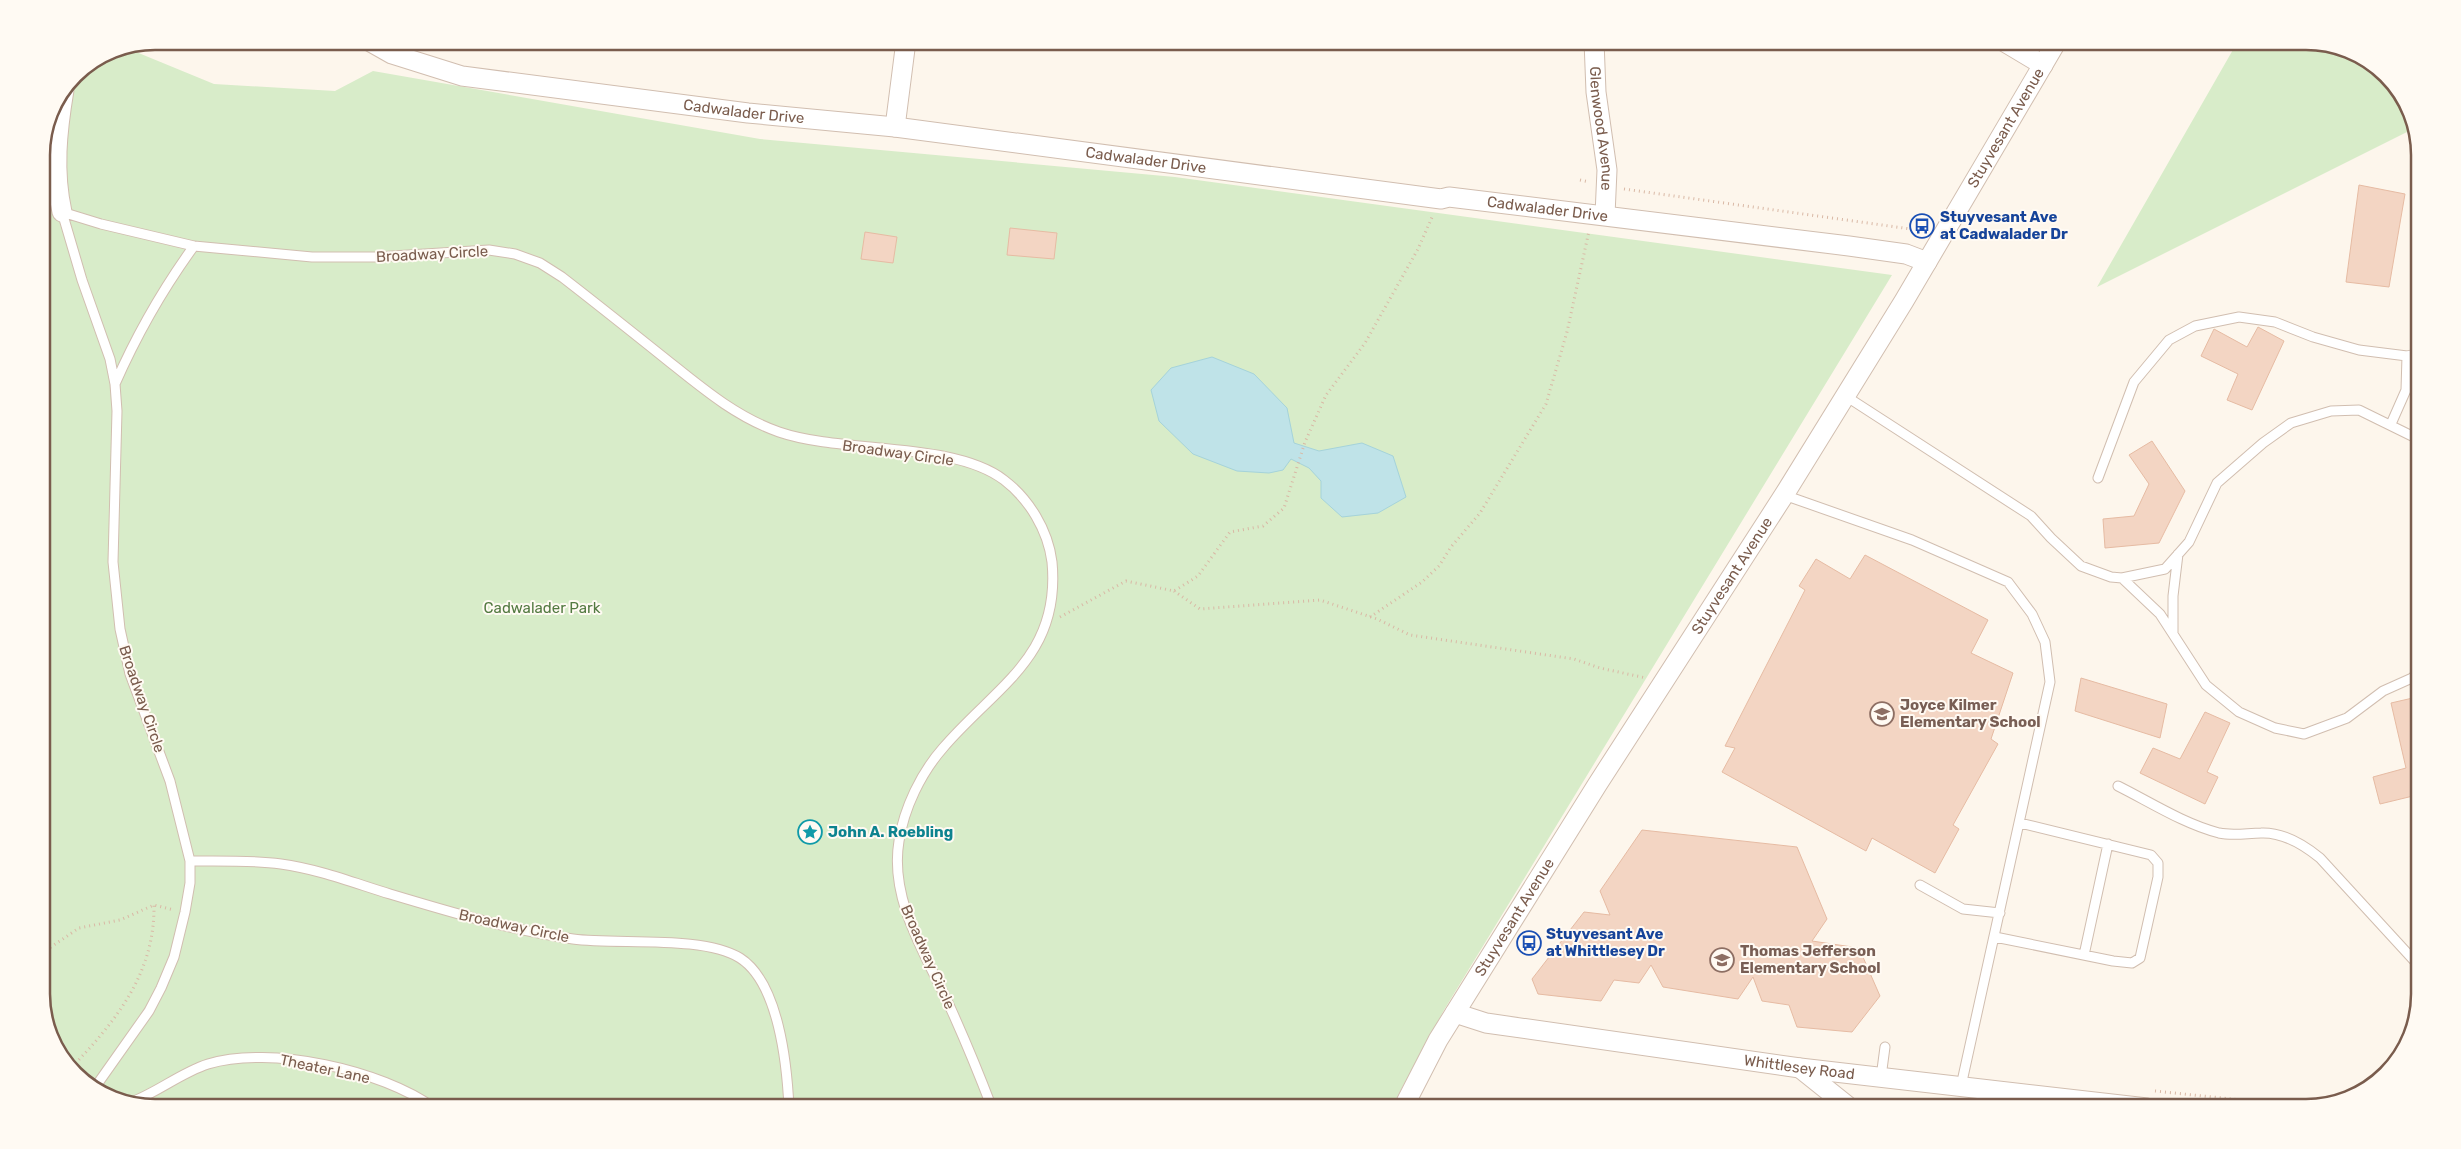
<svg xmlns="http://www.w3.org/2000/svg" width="2461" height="1149" font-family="Rubik,sans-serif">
<rect width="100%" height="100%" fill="#fdf6ec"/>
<path fill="#d8ecc9" d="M2238,41H2306L2350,50L2400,92L2413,129L2097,287Z
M124,47L214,84L335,91L373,71L760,139L1175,177L1892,275L1444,1010L1391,1108H155L111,1099L61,1057L42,1002L41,148C44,136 45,121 51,110C65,82 92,54 124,47Z"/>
<path fill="#bfe3e8" stroke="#a5d3da" d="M1212,357L1254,374L1287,408L1294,443L1319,451L1362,443L1393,456L1406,497L1378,513L1342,517L1321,498V481L1309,468L1291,459L1283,470L1269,473L1237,471L1193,454L1159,421L1151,390L1171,368Z"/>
<path fill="#f3d5c3" stroke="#e6bba3" d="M2359,185L2405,194L2389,287L2346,282Z
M1010,228L1057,233L1054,259L1007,255Z
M865,232L897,237L893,263L861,259Z
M2258,327L2284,341L2252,410L2227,400L2238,374L2201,356L2214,329L2247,347Z
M2152,441L2185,491L2159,543L2105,548L2103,519L2134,516L2149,484L2129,455Z
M1865,555L1988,620L1971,653L2013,673L1991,739L1998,744L1953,825L1959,829L1935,873L1872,838L1866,851L1722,772L1735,748L1725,746L1805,590L1799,586L1816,559L1850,579Z
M2081,678L2167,704L2160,738L2075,711Z
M2417,697L2420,706V799L2414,800L2413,796L2380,804L2373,777L2406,768L2391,703Z
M2205,712L2230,723L2207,772L2218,777L2205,804L2140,773L2153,748L2180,759Z
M1642,830L1797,847L1827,919L1812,941L1859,948L1880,996L1852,1032L1797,1027L1789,1005L1762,1001L1753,977L1738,999L1663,987L1651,965L1639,983L1614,980L1601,1001L1538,994L1532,979L1584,912L1610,915L1600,891Z"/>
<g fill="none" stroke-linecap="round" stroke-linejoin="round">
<g stroke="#d1beb0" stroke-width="11">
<path id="lane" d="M2407,356L2420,353
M115,384C137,334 162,290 194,246
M1844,395L2031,516L2051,538L2081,566L2111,577L2122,578L2165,569L2189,542L2217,483L2263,443L2291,423L2331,411L2359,410L2414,437L2420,445
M2098,478L2134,382L2169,340L2195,326L2239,317L2275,322L2313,337L2359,350L2407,356L2406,390L2391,424
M1784,495L1912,540L2008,582L2032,614L2045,642L2050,682L1961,1086
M2122,578L2160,614L2206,685L2239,712L2275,728L2304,734L2347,718L2383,691L2412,678L2420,671
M2173,633V596L2178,554
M2118,786C2150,802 2184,824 2219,833C2233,836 2248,833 2261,833C2284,832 2304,845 2320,858L2420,967
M190,861C220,861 251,860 281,864C318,869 354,883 390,894C450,912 510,930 573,939C618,945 703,935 740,958C779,983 787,1065 789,1108
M1920,885L1963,909L2000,913
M1995,937L2113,961L2132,963L2140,958L2158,877V863L2151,855L2020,823
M2084,955L2108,844
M1881,1077L1885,1047
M96,1086L149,1011L161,988L174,957L185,912L190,883V861L170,781L130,674L120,629L113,562L117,411L115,384L110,359L82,280L62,212L101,224L194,246L312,257H376L489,250L515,254L540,263L562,277C597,304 632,332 667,360C702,388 736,417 779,432C843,454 953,441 1004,480C1029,499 1048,530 1052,562C1061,657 995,687 943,748C921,773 904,808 899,841C889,900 926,955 950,1007C965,1040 979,1074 992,1108
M129,1103C157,1093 180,1073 208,1064C270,1045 382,1070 434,1108"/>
</g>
<g stroke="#d1beb0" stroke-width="21">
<g id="street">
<path id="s1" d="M369,41L392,54L462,76L748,113L895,127L1441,199L1449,197L1849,246L1906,254L1927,262"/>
<path id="s2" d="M1594,41L1596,92L1607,170L1605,215"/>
<path d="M2003,41L2043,65"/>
<path d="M895,127L906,41"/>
<path d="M62,212C53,171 57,132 64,90"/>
<path id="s3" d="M1455,1013L1486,1023L1800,1068L2147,1108"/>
<path d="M1800,1068L1850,1108"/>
<path id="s4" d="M1403,1108L1438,1040L1597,785L1784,495L1904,301L2057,41"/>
</g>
</g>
<path stroke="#d9b8a5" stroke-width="3" stroke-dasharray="1 4" stroke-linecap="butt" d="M1580,180L1589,182
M1624,189L1925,231
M1174,591L1200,609L1320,600L1377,619L1410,635L1574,659L1600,668L1646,678
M1060,617L1126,581L1174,591L1198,576L1230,532L1263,526L1284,508L1305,442L1326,395L1365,343L1418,249L1433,215
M1370,617L1422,582L1439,566L1451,547L1480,513L1546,404L1567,332L1589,231
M42,953L79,928L120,920L154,905L174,910
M72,1067C116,1021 155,973 154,905
M2155,1091L2308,1107"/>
<use href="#lane" stroke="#fff" stroke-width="9"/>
<use href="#street" stroke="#fff" stroke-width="19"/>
</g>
<defs>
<g id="bus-ring" transform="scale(1.25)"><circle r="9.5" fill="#fffaf3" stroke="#1a4fb4" stroke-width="1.5"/><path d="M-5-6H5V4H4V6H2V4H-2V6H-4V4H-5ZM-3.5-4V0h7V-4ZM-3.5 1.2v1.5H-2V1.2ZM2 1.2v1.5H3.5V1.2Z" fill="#1a4fb4"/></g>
<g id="school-ring" transform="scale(1.25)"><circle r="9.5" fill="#fffaf3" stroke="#8d6e63" stroke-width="1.5"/><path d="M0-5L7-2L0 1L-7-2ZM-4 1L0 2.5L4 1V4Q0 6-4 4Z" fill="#8d6e63"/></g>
<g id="sight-ring" transform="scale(1.25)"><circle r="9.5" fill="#fffaf3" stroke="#0f9aa8" stroke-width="1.5"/><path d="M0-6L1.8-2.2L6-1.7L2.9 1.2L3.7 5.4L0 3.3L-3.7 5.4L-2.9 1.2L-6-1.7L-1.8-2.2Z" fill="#0f9aa8"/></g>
</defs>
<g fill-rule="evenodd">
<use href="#bus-ring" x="1922" y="226"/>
<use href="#school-ring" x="1882" y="714"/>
<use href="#sight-ring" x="810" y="832"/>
<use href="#bus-ring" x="1529" y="943"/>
<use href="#school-ring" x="1722" y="960"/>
</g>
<g text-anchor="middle" stroke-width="4" stroke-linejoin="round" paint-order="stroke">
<g font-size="15" fill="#7a5c4d" stroke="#fffaf3">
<text dy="5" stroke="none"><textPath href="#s1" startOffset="384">Cadwalader Drive</textPath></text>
<text dy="5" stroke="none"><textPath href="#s2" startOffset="88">Glenwood Avenue</textPath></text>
<text dy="5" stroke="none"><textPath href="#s4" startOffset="1151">Stuyvesant Avenue</textPath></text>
<text dy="5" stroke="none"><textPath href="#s1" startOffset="789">Cadwalader Drive</textPath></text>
<text dy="5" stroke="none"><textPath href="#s1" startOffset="1194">Cadwalader Drive</textPath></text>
<text transform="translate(432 254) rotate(-3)" y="5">Broadway Circle</text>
<text transform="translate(898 453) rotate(8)" y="5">Broadway Circle</text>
<text dy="5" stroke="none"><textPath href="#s4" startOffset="626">Stuyvesant Avenue</textPath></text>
<text transform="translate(142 699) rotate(71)" y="5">Broadway Circle</text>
<text dy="5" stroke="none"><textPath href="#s4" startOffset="221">Stuyvesant Avenue</textPath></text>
<text transform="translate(514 926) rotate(12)" y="5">Broadway Circle</text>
<text transform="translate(928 957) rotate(66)" y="5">Broadway Circle</text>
<text dy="5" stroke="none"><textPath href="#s3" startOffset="349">Whittlesey Road</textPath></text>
<text transform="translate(325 1069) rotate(12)" y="5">Theater Lane</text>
</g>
<g font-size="15" font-weight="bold" fill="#164399" stroke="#fffaf3" text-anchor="start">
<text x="1940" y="222">Stuyvesant Ave<tspan x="1940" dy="17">at Cadwalader Dr</tspan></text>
<text x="1546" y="939">Stuyvesant Ave<tspan x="1546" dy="17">at Whittlesey Dr</tspan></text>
</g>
<g font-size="15" fill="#537a41" stroke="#fffaf3">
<text x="542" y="613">Cadwalader Park</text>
</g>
<g font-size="15" font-weight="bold" fill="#785e54" stroke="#fffaf3" text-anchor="start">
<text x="1900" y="710">Joyce Kilmer<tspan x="1900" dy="17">Elementary School</tspan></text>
<text x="1740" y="956">Thomas Jefferson<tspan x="1740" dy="17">Elementary School</tspan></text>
</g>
<g font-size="15" font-weight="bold" fill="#0d838f" stroke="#fffaf3" text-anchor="start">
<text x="828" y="837">John A. Roebling</text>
</g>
</g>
<path d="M0 0H2461V1149H0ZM155 50H2306A105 105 0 0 1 2411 155V994A105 105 0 0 1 2306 1099H155A105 105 0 0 1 50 994V155A105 105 0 0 1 155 50Z" fill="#fffaf3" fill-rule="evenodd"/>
<path fill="none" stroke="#7a5c4d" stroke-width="2.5" d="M155 50H2306A105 105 0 0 1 2411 155V994A105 105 0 0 1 2306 1099H155A105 105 0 0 1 50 994V155A105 105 0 0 1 155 50Z"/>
</svg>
